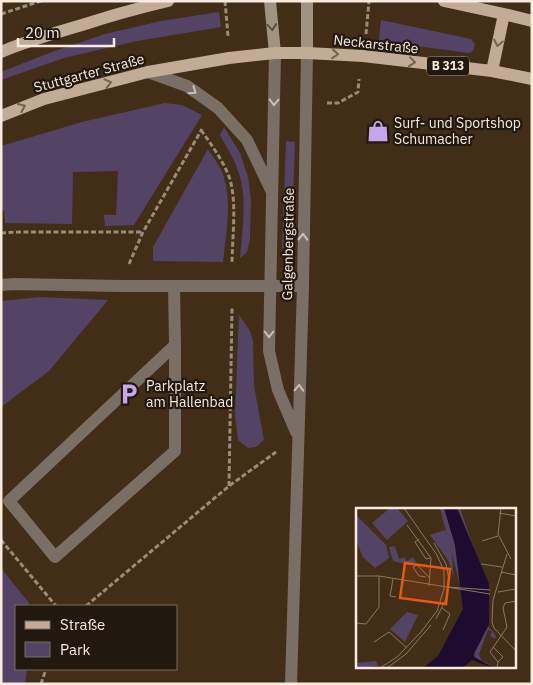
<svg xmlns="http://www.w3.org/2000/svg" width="533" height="685" font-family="'IBM Plex Sans',sans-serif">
<rect width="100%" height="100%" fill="#422d17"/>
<path fill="#534466" d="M219,12L221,27L137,41L64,58L1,80V72L52,52L105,34L161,21Z
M381,20L471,39L475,44L473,51L469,53L408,45L379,40Z
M165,103L182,105L202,115L134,225L105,226L104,215H116L118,171L73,172L72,224L5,223L4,211H1V146L82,122Z
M224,127L240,153L248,177L251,200L250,240L247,252L240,258C242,234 247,200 240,177C236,162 228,149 220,135Z
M286,141L295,142L291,248H282Z
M208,149C212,156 219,164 222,172C233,200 226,233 223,262L153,261V247Z
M40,297L108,300L49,371L1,407V301Z
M239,315L250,331L253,341L254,386L264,440L256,447L248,448L238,440L235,415Z
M1,568L29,603V606H16V669H27L25,684H1Z"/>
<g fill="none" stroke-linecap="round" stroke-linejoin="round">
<path stroke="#9c8b79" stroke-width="3" stroke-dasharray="5 2.5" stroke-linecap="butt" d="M225,1L228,36
M1,14L41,1
M366,34L369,1
M327,103H338L358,92L359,79
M201,130C211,144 221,158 228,174C238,198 232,238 232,264
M1,233L19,232H143
M129,264L143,232L202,129
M229,486L232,308
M1,540L56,606
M86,606L229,486L276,452
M41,684L46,669"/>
<path stroke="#7a6f65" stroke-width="12" d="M275,53L269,351L278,390L296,432
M148,72L187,86L218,108L247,140L271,190
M1,285L14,284L120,286H303
M174,286L175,345L9,501L55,557L175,451V345
M291,684L303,286L307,53"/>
<path stroke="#a29281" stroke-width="12" d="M270,1L275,53
M307,53V1"/>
<path stroke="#c2ac96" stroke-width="12" d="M444,1L504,14L532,21
M1,52C27,41 55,33 82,25C110,16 138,8 168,1
M492,71L504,14
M1,116L44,99L148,72L229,58L275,53H307L363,56L492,71L532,79"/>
</g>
<defs><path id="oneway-chevron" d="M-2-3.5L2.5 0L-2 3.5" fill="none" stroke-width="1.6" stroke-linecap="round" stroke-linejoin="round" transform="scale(1.25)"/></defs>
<use stroke="#5b4f42" href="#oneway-chevron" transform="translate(272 27) rotate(85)"/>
<g stroke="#726252">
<use href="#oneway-chevron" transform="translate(498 43) rotate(102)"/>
<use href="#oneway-chevron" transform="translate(335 54) rotate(4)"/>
<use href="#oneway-chevron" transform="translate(412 62) rotate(7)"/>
<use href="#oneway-chevron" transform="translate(108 83) rotate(-14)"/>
<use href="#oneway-chevron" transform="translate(22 107) rotate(-23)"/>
</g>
<g stroke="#ccc0b3">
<use href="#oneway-chevron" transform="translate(193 91) rotate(34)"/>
<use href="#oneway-chevron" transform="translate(274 102) rotate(91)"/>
<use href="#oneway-chevron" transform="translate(303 237) rotate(-89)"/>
<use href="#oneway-chevron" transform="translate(269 334) rotate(90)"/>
<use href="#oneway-chevron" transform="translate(299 388) rotate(-88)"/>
</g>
<defs>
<g id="shop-bare" transform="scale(1.725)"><path d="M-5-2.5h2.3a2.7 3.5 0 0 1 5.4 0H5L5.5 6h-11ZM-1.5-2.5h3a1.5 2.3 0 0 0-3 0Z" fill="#c7a6f0" stroke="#21180e" stroke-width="2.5" paint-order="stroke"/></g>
<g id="parking-bare" transform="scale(1.725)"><path d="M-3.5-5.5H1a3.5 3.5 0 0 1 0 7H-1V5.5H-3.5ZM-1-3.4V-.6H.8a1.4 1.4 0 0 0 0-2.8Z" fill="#c7a6f0" stroke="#21180e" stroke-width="2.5" paint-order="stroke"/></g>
</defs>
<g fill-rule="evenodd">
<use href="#shop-bare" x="378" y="131"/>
<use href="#parking-bare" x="129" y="394"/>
</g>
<g text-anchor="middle" stroke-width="4.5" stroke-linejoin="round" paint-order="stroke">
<rect fill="#21180e" stroke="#b8ac9f" stroke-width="1" x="427" y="56.5" width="42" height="19" rx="4"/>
<g font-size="12" font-weight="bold" fill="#f8ebdd">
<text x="448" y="70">B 313</text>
</g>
<g font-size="14" fill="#f8ebdd" stroke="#21180e">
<text transform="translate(376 44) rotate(6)" y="5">Neckarstraße</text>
<text transform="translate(89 73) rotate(-15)" y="5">Stuttgarter Straße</text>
<text transform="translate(288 244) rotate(-89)" y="5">Galgenbergstraße</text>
</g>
<g font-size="14" fill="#f8ebdd" stroke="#21180e" text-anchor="start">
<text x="394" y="128">Surf- und Sportshop<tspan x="394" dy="16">Schumacher</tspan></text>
<text x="146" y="391">Parkplatz<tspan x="146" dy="16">am Hallenbad</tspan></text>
</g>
</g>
<g transform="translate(356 508)">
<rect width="160" height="160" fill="#422d17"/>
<path d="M34,0H41L52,13L31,32L16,15ZM84,0H88L94,18L99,37L104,77ZM101,0H104L125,61L120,50ZM0,7L30,37L33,50L19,60L7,49L0,33ZM89,22L95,40L98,70L92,52L74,27ZM39,38L43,51L48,49L51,53L57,49L60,54L53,57L37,53L33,39ZM51,104L62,107L49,134L34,121ZM132,119L135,121L140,128L139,131L134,128L136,123L132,122L123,146L125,152L140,160L119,150L118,142ZM20,153L22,158L0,160V155Z" fill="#534466"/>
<path d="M88,0H101L133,76V116L117,148L137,160L116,152L106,160H67L82,148L107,101L99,37Z" fill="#1e0b30"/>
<path fill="none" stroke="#8b7966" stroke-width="1" d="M145,0L142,26L155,51M143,5L160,8M51,17L75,50L73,78M63,31L59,34L70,51L74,50M126,33L142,28M78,35L90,56L93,72L90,91L80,111M151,46L137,92L136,114L138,120L160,143M125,56L146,59M145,64L160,67M0,68H23L134,86M70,69L63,68L57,59L61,57L74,70M37,71L34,88L40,89M92,79L134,82M142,84L160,81M86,100L94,106L87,122M0,115L10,116L23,99V68M18,134L33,124L51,140M137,139L147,149L142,154M24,160L41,149L65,124L81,103L88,81V63L81,47L48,0M31,160L50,146L75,117M141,160L142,154L134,144L151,119L147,100L149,95L160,93"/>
<path fill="#e8590c" fill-opacity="0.15" stroke="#e8590c" stroke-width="2.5" d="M49,55L94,61L90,96L44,90Z"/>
<rect width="160" height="160" fill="none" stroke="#f8ebdd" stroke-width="2.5"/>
</g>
<rect width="533" height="685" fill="none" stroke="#f8ebdd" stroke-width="5"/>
<rect x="15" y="605" width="162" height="65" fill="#21180e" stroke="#776c61"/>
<rect x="25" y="621" width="25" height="8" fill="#c2ac96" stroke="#776c61"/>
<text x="60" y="630" font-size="15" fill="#f8ebdd">Straße</text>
<rect x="25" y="642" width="25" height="15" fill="#534466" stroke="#776c61"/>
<text x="60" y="655" font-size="15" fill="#f8ebdd">Park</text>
<path d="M18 38v8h96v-8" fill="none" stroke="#f8ebdd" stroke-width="2.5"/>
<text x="25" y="38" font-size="15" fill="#f8ebdd" stroke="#21180e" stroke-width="4" paint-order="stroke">20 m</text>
</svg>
